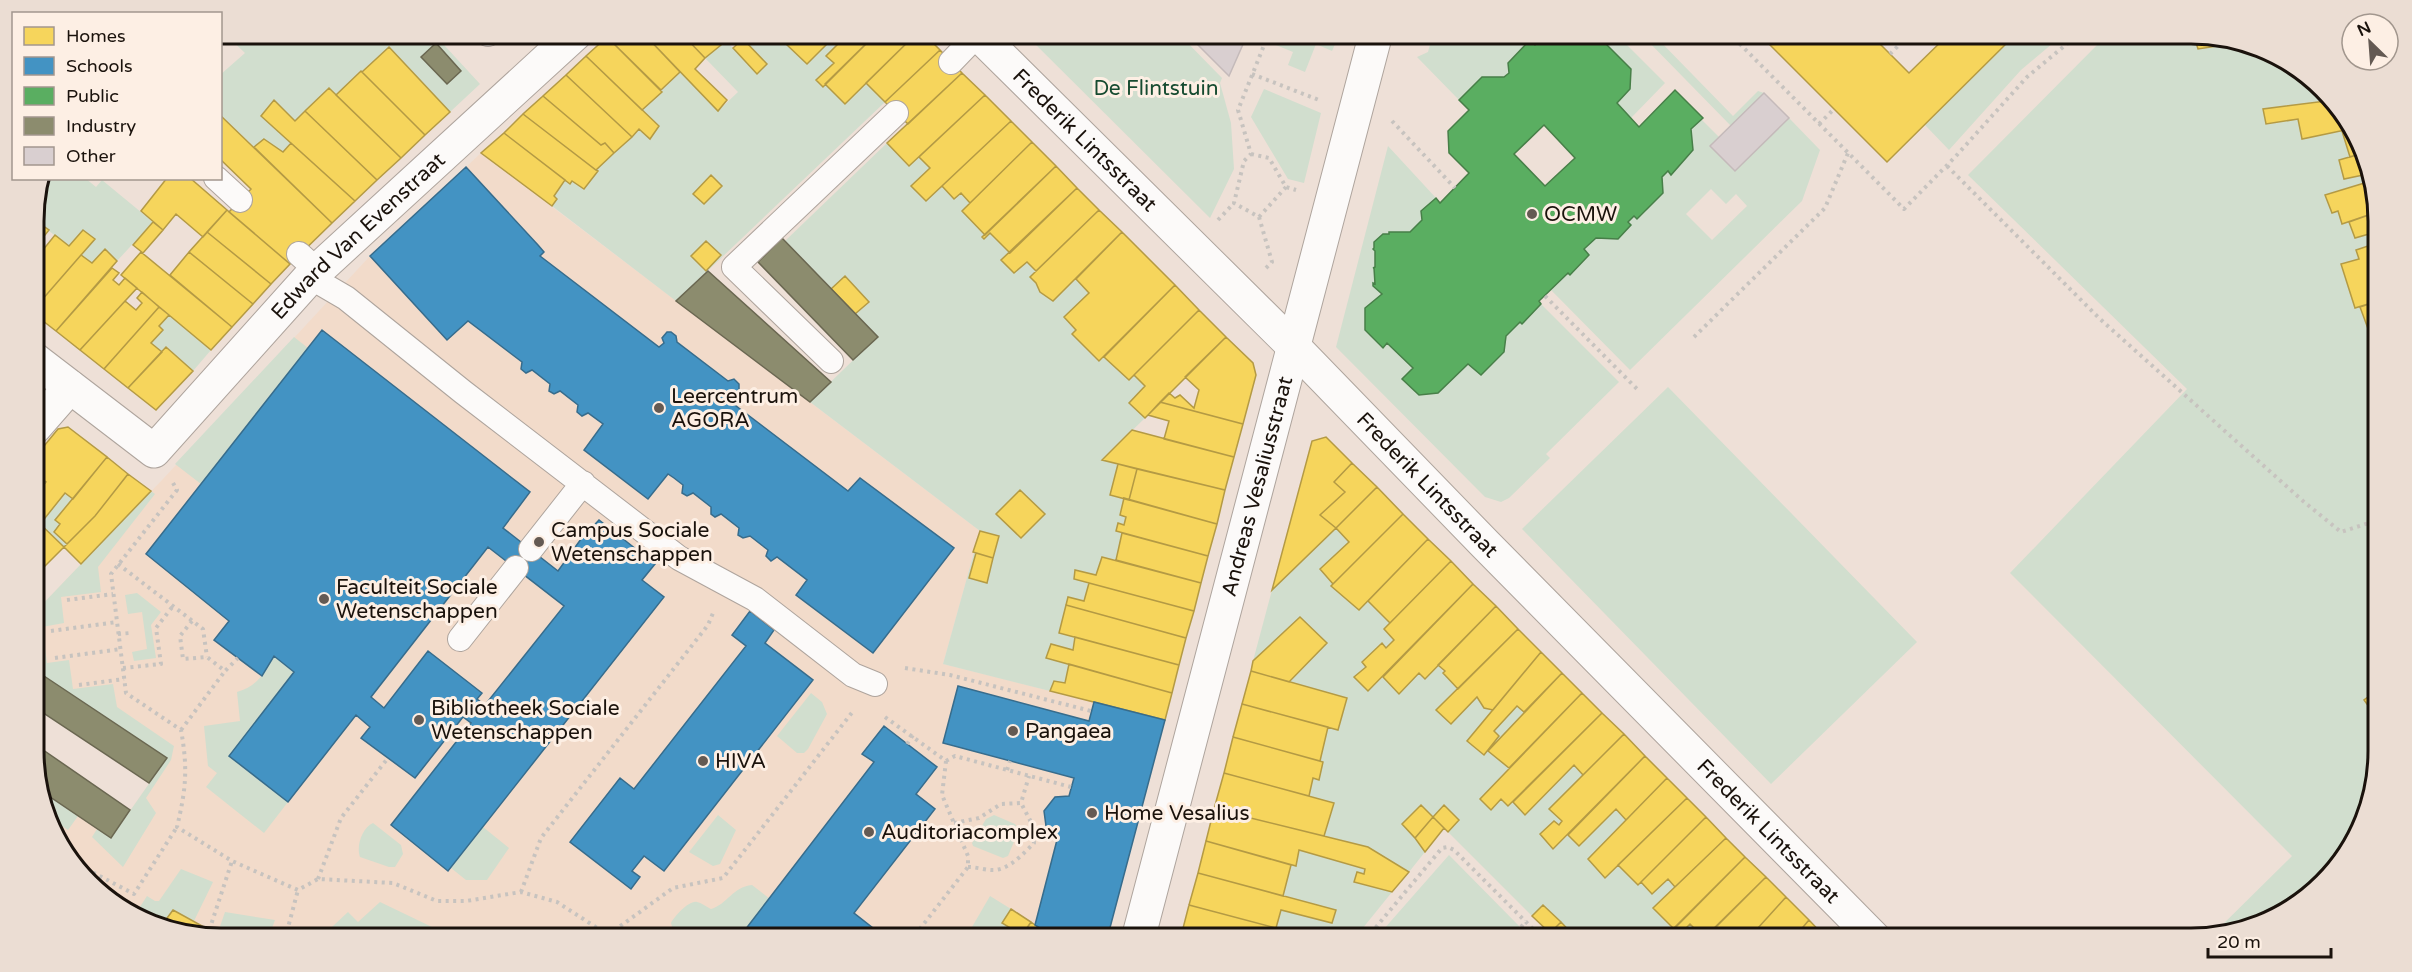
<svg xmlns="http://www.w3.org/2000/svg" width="2412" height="972" font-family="'Varela Round',sans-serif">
<rect width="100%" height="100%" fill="#eee0d7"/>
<path fill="#f2dbca" d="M481,153L980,531L943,664L1094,702L1089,721L1160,739L1035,925L990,897L965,939H221L160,929L79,875L37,788L111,838L167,758L36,671V611L163,479L370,256Z"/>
<path fill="#d1dece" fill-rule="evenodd" d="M224,33H433L480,84L450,112L389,47L362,72L360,71L336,95L328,88L295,121L274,100L261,116L291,143L283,152L264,139L254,147L221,115L220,75L245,53Z
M749,33H781L789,41L787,44L807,64L838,33L844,38L827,56L834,63L825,84L866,83L885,102L676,301L552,206L557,200L554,196L565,180L570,184L572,181L584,189L597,172L596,170L639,129L649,138L642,110L680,72L718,111L738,92L705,58L726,41L733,48Z
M1024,33H1178L1222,78L1220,83L1231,123L1234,169L1210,218Z
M1276,33H1286L1298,38L1301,33H1340L1332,51L1316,44L1305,72L1288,65L1293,52L1271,43Z
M1433,33H1547L1535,45L1530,40L1508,62L1509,73L1504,77H1482L1459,100L1417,57L1428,52Z
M1604,33H1615L1665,83L1631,118L1617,103L1630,89L1631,69L1603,41Z
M1640,33H1652L1733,116L1758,91L1764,93L1731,126Z
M2017,33H2065L2021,70L1949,150L1925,125Z
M2109,33H2139L2143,39L2151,33H2193L2198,49L2244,42L2252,43L2296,65L2320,87L2316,96H2321L2323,102L2263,109L2266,123L2298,119L2302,139L2342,131L2350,157L2339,160L2344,179L2368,174L2371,180L2325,195L2332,213L2338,211L2342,224L2349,222L2355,238L2369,234L2372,244L2356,250L2359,259L2341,265L2355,308L2360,307L2370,333L2376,332L2378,337L2379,752L2369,812L2340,865L2305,900L2252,929L2217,936L2214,933L2292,856L2010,573L2187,389L1968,175Z
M1264,89L1321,113L1304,183L1288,179L1251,117Z
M1789,118L1820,150L1802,201L1630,370L1551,290L1568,273L1570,275L1589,256L1584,249L1596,238L1618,239L1628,222L1634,216L1637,219L1663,193L1662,177L1668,171L1671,174L1693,151L1691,129L1701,119L1719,137L1710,146L1735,171ZM1711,189L1726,204L1736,194L1747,206L1712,240L1686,214Z
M887,143L908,166L919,157L930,168L911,186L925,201L942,186L954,199L961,193L970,203L962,211L985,235L982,237L990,233L1010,253L1002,260L1014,273L1027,262L1036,271L1030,277L1036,283L1040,292L1053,301L1076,279L1089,293L1076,330L1072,334L1098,361L1104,357L1129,380L1134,375L1145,386L1129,403L1145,418L1102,460L1137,469L1129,500L1124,498L1120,514L1126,517L1124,525L1118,524L1116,531L1122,533L1116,560L1102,557L1096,575L1075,570L1074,579L1089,583L1084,601L1068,597L1059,632L1075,637L1073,650L1051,644L1047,658L1069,664L1065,683L1054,681L1050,691L943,664L980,531L810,402L877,337L785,241Z
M1388,146L1436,198L1421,211L1422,220L1410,232L1383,234L1375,242L1373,249L1375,251V267L1373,268H1374L1375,284L1373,286L1382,294L1365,308L1383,347L1387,343L1413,368L1403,378L1419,395L1438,393L1468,364L1481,375L1504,352L1506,336L1520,322L1522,324L1541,304L1619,382L1546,454L1550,458L1509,498L1501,502L1485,497L1336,347Z
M85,178L96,187L102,180L153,222L117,261L105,250L92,263L81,255L95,239L83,230L69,246L33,219V208L41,179Z
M169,315L211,350L193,371L167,347L162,352L151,343L163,330L159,326Z
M294,337L308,348L201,484L175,464Z
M1668,387L1917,642L1771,784L1522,529Z
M151,491L155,494L98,567L101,592L61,597L64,623L42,627L47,663L69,660L73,689L113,684L117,707L174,746L171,760L146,798L156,813L123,867L92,837L97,829L111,838L167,758L36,671V611Z
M65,493L73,499L55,520L60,524L67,544L64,547L35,519V511Z
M1336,528L1349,542L1320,569L1333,584L1332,586L1359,610L1368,601L1390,623L1384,629L1394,640L1386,648L1382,644L1366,667L1355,678L1368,691L1383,677L1399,693L1419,673L1425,679L1438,665L1458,689L1437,710L1450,724L1477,697L1484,708L1493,710L1467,741L1483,755L1499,736L1494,731L1517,706L1524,712L1488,751L1509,768L1480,799L1491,810L1501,799L1508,806L1513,802L1525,814L1574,765L1583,775L1549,809L1562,821L1559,825L1553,821L1541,834L1553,849L1568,835L1579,846L1616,809L1626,820L1588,859L1605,878L1618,865L1638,885L1641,882L1652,894L1668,879L1675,887L1653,908L1673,929L1690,924L1704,938L1555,939L1444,828L1409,872L1368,847L1324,836L1334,803L1309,796L1313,778L1319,779L1323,762L1320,761L1328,727L1338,730L1347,698L1289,682L1326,643L1300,617L1253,661L1272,590Z
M137,593L161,612L151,625L156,658L134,661L132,652L147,649L142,612L128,614L125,595Z
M274,656L294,672L230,756L288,802L264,833L206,787L217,773L208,766L204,726L240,721L237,692C257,687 264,673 274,656Z
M811,693L822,702L827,714L808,749L804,753H797L777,736Z
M37,788L78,816L68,830L52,819Z
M718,815L736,830L720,864L713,866L689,852Z
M994,815L1015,824L1019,830L1008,856L1003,858L973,846L972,843L986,819Z
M373,823L401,845L403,854L395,867H389L360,857C356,846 362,828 373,823Z
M483,827L509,848L487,880H466L451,868Z
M1299,850L1365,869L1364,874L1357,873L1354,882L1392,892L1354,939H1315L1276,928L1281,910L1332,922L1335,911L1283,896L1291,865L1296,866Z
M1449,855L1524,931L1533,939L1376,938Z
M181,869L213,882L194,921L173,910L159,929L136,913L147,896L155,901H159Z
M752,885L770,899L738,939H680L673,930L671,923C675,916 689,900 697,902C702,903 707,907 711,909C728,904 732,887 752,885Z
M990,896L1011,909L1003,923L1022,935L1020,939H965Z
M380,902L457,939H319L348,912L358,922Z
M225,912L275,920L268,939L216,938Z"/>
<path fill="#f6d55c" stroke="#b49a44" stroke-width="1.5" d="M612,33H643L680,72L661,90L607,37Z
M643,33H681L705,58L695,69L727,100L718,111Z
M681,33H719L726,41L705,58Z
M797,33H838L807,64L786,44Z
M838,33H877L823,87L816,80L834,63L826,56L844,38Z
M877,33H917L845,104L825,84Z
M917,33H923L940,50L885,102L866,83Z
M1758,33H1869L1909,73L1950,33H2017L1887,162Z
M2193,33L2244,42L2198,49Z
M607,37L662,92L642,110L586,56Z
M743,39L767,64L757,74L733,48Z
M389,47L450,112L425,135L362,72Z
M940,50L962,73L908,124L885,102Z
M586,56L659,126L650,139L639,129L632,137L566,75Z
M361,71L425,135L401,158L336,95Z
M962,73L985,95L909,166L887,143Z
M566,75L632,137L614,153L605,143L601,145L543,96Z
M2320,87L2334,100L2323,102L2321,96H2316L2315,89Z
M329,88L401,158L377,180L305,111Z
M985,95L1011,121L926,201L911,186L930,168L919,157Z
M543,96L601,145L605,143L614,153L596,170L523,114Z
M274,100L295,121L305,111L377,180L355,201L261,116Z
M2334,100L2340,106L2350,129L2302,139L2298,119L2266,124L2263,109Z
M523,114L596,170L598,171L584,189L572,181L570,184L504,133Z
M220,115L332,223L290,264L229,212L251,189L220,159Z
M1011,121L1032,142L970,203L961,193L954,199L942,186Z
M2350,129L2360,154L2350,157L2342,131Z
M504,133L565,180L554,196L557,199L552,206L481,153Z
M264,139L283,152L291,143L355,201L332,223L254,147Z
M1032,142L1056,166L985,235L962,211Z
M2360,154L2368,174L2344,179L2339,160Z
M1056,166L1077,188L1010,253L990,233L984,239L982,237Z
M711,175L722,186L704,204L693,194Z
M167,178H190L227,210L203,237L176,214L163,230L141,211Z
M2371,181L2377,196V212L2342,224L2338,211L2332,213L2325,195Z
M1077,188L1099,210L1036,271L1027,262L1014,273L1001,260Z
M227,210L290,264L271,284L207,232Z
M1099,210L1122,232L1053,301L1040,292L1036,283L1030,277Z
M2377,212V243L2372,244L2369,234L2355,238L2349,222Z
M33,219L49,230L34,249Z
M153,222L163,230L143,253L133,245Z
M83,230L95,239L34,309V261L55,235L69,246Z
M207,232L271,284L253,304L189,252Z
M1122,232L1175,285L1099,361L1072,334L1076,330L1064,317L1089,293L1076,279Z
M706,241L721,255L706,271L691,256Z
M2377,243L2378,301L2355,308L2341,264L2359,259L2356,250Z
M105,249L117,261L56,331L34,314V309L81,255L92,263Z
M141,252L232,327L211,350L121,275Z
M189,252L253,304L232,327L170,275Z
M112,268L119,273L113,280L119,285L125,278L137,288L80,350L56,331Z
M845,276L869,302L855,314L831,289Z
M1175,285L1199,310L1129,380L1104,357Z
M142,292L159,307L104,369L80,350L125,301L136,310L142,303L137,298Z
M2378,301V337L2376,332L2370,334L2360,307Z
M159,307L169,315L159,326L163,330L151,343L162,352L128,388L104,369Z
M1199,310L1226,337L1145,418L1129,403L1145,386L1134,375Z
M1226,337L1253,363L1256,375L1243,424L1160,402L1169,393L1175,398L1180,395L1194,408L1199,390L1185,377Z
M166,347L193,371L156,410L128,388Z
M1160,402L1243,424L1234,457L1164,439L1169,421L1148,415Z
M68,427L107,457L73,499L65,493L45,518L35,511V496L46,482L35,474V457L58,429Z
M1132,430L1234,457L1225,490L1102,460Z
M1326,437L1352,463L1334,482L1345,492L1320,515L1336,528L1272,590L1312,441Z
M107,457L128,474L95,516L67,544L54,532L60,524L55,520Z
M1352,463L1377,487L1336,528L1320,515L1345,492L1334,482Z
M1118,464L1137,469L1129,500L1110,495Z
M1137,469L1225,490L1217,524L1129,500Z
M128,474L151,491L81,564L64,547L95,516Z
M1377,487L1403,514L1333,584L1320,569L1349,542L1336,528Z
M1020,490L1045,514L1021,538L996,514Z
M1124,498L1217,524L1208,556L1116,531L1118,523L1124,525L1126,517L1120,515Z
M1403,514L1428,539L1359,610L1331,586Z
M35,519L64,547L35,576Z
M980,531L999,536L993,558L973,552Z
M1122,533L1208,556L1201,583L1116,560Z
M1428,539L1451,561L1390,623L1368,601Z
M976,553L993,558L987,583L969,578Z
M1102,557L1201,583L1194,611L1074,579L1075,570L1096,575Z
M1451,561L1473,584L1368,691L1354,677L1366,667L1362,662L1382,643L1386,648L1394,640L1384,629Z
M1089,583L1194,611L1186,638L1066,605L1068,597L1084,601Z
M1473,584L1496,606L1425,679L1419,673L1399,694L1383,677Z
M1066,605L1186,638L1179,665L1059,633Z
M1496,606L1518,629L1458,689L1443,673L1445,671L1438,665Z
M1300,617L1327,643L1289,682L1251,671L1253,661Z
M1518,629L1541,652L1493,710L1484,708L1477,697L1451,724L1436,710Z
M1075,637L1179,665L1172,693L1046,658L1051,644L1073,650Z
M1541,652L1562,673L1524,712L1517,706L1494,731L1499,736L1484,755L1467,741Z
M1069,664L1172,693L1165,720L1050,691L1054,681L1065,683Z
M1251,671L1347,698L1338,730L1242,704Z
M1562,673L1582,693L1509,768L1488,751Z
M2376,691L2379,696V721L2364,700Z
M1582,693L1602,713L1508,806L1501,799L1491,810L1480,799Z
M1242,704L1328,727L1320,761L1233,737Z
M1602,713L1624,734L1583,775L1574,765L1525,815L1513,802Z
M1624,734L1645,756L1553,849L1540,834L1554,821L1559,825L1562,821L1549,809Z
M1233,737L1323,762L1319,780L1313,778L1309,796L1224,773Z
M1645,756L1667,778L1626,820L1616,809L1579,846L1568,835Z
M1224,773L1334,803L1324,836L1214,809Z
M1667,778L1687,798L1605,878L1588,859Z
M1687,798L1706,817L1638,885L1618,865Z
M1421,805L1433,817L1415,838L1402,824Z
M1444,805L1459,820L1448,832L1433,817Z
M1214,809L1368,847L1409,872L1392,892L1354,882L1357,872L1364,874L1365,869L1299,850L1296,866L1206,841Z
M1433,817L1444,828L1425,852L1415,838Z
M1706,817L1726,838L1675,887L1668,879L1652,894L1641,882Z
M1726,838L1745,857L1674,929L1653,908Z
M1206,841L1291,865L1283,896L1198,873Z
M1745,857L1766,877L1704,938L1690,924L1681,933L1675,927Z
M1198,873L1336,910L1332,923L1281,910L1276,928L1189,905Z
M1766,877L1786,897L1748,939H1704Z
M1786,897L1809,920L1793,939H1748Z
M1189,905L1276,928L1315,939H1192L1181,936Z
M1543,905L1561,922L1550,933L1532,916Z
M1011,909L1031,922L1022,935L1002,923Z
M173,910L204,927L199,935L159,929Z
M1809,920L1827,939H1793Z
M1031,922L1035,925L1057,939H1020Z
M1561,922L1577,939H1555L1550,933Z"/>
<path fill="#4393c3" stroke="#376c8c" stroke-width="1.5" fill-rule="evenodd" d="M466,167L538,245L544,252L540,256L659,347L664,343L662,338L667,332H671L676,336L677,342L728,381L734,379L739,384V389L736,393L730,394L727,399L848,491L860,478L954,548L873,653L796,595L807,580L777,557L771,561L766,556L768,550L750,536L743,538L738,535L739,528L721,514L715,517L711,514V507L693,493L687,496L682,493L683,485L674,478L668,474L648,499L584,450L603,424L588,413L582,416L577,412L578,405L560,391L554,394L549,391L550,384L532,370L526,373L521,369L522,362L468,321L447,340L370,256Z
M322,330L530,492L503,528L558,571L581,539L599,520L655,564L642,580L664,597L448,871L391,825L471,723L463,717L415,778L361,738L370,727L356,715L288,802L229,756L294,672L274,656L262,676L214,640L229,621L146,554ZM488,547L564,606L485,705L477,699L482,693L428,651L384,708L371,697Z
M750,611L774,630L765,643L813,680L664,871L644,856L632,871L640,877L631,889L570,842L620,778L634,789L746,646L732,635Z
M958,686L1089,721L1094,702L1165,720L1107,939H1057L1035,925L1058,836L1050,831L1046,826L1044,811L1055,797L1069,796L1074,778L943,743Z
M884,726L937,767L916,794L935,809L854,913L887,939H738L874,762L862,754Z"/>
<path fill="#5aae61" stroke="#477f48" stroke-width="1.5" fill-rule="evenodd" d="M1547,33H1604L1603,41L1631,69L1630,89L1617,103L1639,127L1675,90L1703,118L1691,129L1693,150L1671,175L1668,171L1662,177L1663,193L1637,219L1634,216L1628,222L1631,225L1618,239L1596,238L1584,249L1589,255L1570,275L1568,273L1539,301L1541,304L1522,324L1520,322L1506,336L1504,352L1481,375L1468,364L1438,393L1419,395L1402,379L1413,368L1387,343L1383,348L1365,330V308L1382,294L1373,286V283L1375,284L1374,268H1373L1375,267V251L1373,249L1374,248V242L1383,234H1389V232H1410L1422,220L1421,211L1436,198L1440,203L1469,173L1449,153L1448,131L1469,110L1459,100L1482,77H1504L1509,73L1508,63L1530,40L1535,45ZM1544,125L1575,158L1545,186L1514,154Z"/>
<path fill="#8c8c6e" stroke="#6a6751" stroke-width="1.5" d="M436,43L461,71L447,84L421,57Z
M782,238L878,337L853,360L758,262Z
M708,271L831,382L810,402L676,301Z
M41,674L167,758L149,783L36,708V682Z
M36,745L130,810L111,838L37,788Z"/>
<path fill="#d9cfd0" stroke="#c4baba" stroke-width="1.5" d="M1186,33H1248L1229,76Z
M1764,93L1789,118L1735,171L1710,146Z"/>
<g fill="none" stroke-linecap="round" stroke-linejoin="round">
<g stroke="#aea49d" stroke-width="26">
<path id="lane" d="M487,33L488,34
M951,62L978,34
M216,178L240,200
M299,254L318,271
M310,277L346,298L463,392L679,558L755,599L853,675L875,684
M831,361L734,267L896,113
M531,549L583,483
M460,639L516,568"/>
</g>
<g stroke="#aea49d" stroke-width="35">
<g id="street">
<path id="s1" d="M977,33L1294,347L1485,544L1875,939"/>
<path id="s2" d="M34,359L154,451L310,277L576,33"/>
<path d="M35,427L70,387"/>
<path id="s3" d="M1138,939L1376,33"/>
</g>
</g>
<path stroke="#c7c3bf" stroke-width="4" stroke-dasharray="3 4.5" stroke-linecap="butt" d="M1729,33L1904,209L1956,156L2027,77L2080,33
M1890,54L1911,33
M1252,74L1319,100
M1392,121L1455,188
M1819,124L1834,109
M1251,154L1269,158L1286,187L1296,190
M1947,166L2100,319L2303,501L2341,532L2378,520
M1259,217L1286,187
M1218,220L1234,203
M1266,268L1272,262L1259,217L1234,203L1244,161L1251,154L1238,110L1269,33
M1545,296L1639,391
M1694,337L1825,208L1848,153
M173,483L177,490L111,574L126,693L181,730C188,769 186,789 177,827L232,861L298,890L318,879L393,883L437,901H466L521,892L557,902L608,935L607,939
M118,564L203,629L207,657
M67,600L113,594
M192,621L180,636L183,659L207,657L225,671L238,658
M51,631L117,622
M118,634L130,633
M55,658L121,649
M123,668L161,664L156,628L173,606
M905,668L950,675L1091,711
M79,685L124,679
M885,717L946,761L942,795L968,856V867L912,939
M181,730L225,671
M907,744L913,735
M946,761L955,756L1071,787
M1007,770L1010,761
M954,823L979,818L1001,804L1021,803L1029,776
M73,862L134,894L177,827
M968,867C976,867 985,870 993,870C1009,870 1023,854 1034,843L1032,824L1021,803
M318,879L341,818L388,758
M521,892L541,838L708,625L713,613
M1521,927L1526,921
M1528,934L1533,928
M608,935L673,888L723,878L854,710
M207,937L232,861
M285,939L298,890
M1366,939L1442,848L1448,847L1454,850L1543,939"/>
<use href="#lane" stroke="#fcfaf9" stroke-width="24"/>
<use href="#street" stroke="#fcfaf9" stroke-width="33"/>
</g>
<g fill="#645a53" stroke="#fdefe4" stroke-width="2">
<circle cx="1532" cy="214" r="6"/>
<circle cx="659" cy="408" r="6"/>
<circle cx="539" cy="542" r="6"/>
<circle cx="324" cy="599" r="6"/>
<circle cx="419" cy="720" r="6"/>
<circle cx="1013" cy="731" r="6"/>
<circle cx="703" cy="761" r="6"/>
<circle cx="1092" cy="813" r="6"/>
<circle cx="869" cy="832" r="6"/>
</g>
<g text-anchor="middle" stroke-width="6" stroke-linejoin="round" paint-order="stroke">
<g font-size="21" fill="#164b30" stroke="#fdefe4">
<text x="1156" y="95">De Flintstuin</text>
</g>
<g font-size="21" fill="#1a120c" stroke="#fdefe4">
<text dy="7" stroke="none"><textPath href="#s1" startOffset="152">Frederik Lintsstraat</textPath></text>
<text dy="7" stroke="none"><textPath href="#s2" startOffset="448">Edward Van Evenstraat</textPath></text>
<text dy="7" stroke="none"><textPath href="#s1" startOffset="638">Frederik Lintsstraat</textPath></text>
<text dy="7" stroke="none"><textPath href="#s3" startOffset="468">Andreas Vesaliusstraat</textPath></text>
<text dy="7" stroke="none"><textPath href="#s1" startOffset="1124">Frederik Lintsstraat</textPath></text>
</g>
<g font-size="21" fill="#1a120c" stroke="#fdefe4" text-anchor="start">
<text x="1544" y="221">OCMW</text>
<text x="671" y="403">Leercentrum<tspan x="671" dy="24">AGORA</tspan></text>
<text x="551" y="537">Campus Sociale<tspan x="551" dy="24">Wetenschappen</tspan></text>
<text x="336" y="594">Faculteit Sociale<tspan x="336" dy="24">Wetenschappen</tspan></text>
<text x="431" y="715">Bibliotheek Sociale<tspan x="431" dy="24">Wetenschappen</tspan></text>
<text x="1025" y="738">Pangaea</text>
<text x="715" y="768">HIVA</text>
<text x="1104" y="820">Home Vesalius</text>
<text x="881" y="839">Auditoriacomplex</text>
</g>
</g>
<path d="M0 0H2412V972H0ZM221 44H2191A177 177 0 0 1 2368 221V751A177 177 0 0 1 2191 928H221A177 177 0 0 1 44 751V221A177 177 0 0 1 221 44Z" fill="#ebddd3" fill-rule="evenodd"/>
<path fill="none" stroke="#1a120c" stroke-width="3" d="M221 44H2191A177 177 0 0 1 2368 221V751A177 177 0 0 1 2191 928H221A177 177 0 0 1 44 751V221A177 177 0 0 1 221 44Z"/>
<rect x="12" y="12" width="210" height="168" fill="#fdefe4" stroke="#a2978e" stroke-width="1.5"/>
<rect x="24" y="27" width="30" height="18" fill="#f6d55c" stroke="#a2978e" stroke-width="1.5"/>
<text x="66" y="42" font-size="18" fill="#1a120c">Homes</text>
<rect x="24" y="57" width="30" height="18" fill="#4393c3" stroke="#a2978e" stroke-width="1.5"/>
<text x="66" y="72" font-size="18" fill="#1a120c">Schools</text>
<rect x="24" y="87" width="30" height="18" fill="#5aae61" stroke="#a2978e" stroke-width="1.5"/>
<text x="66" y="102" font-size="18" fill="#1a120c">Public</text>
<rect x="24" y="117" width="30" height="18" fill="#8c8c6e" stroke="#a2978e" stroke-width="1.5"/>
<text x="66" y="132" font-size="18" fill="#1a120c">Industry</text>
<rect x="24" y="147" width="30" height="18" fill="#d9cfd0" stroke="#a2978e" stroke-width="1.5"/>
<text x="66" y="162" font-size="18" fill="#1a120c">Other</text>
<g transform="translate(2370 42) rotate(335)"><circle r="28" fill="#fdefe4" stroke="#a2978e" stroke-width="1.5"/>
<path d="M0-4.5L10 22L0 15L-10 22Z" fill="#645a53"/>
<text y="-9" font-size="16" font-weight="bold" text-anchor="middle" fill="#1a120c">N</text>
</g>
<path d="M2208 948v9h123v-9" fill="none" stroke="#1a120c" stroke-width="3"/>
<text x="2217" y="948" font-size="18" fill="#1a120c" stroke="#fdefe4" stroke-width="4.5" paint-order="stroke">20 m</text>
</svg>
